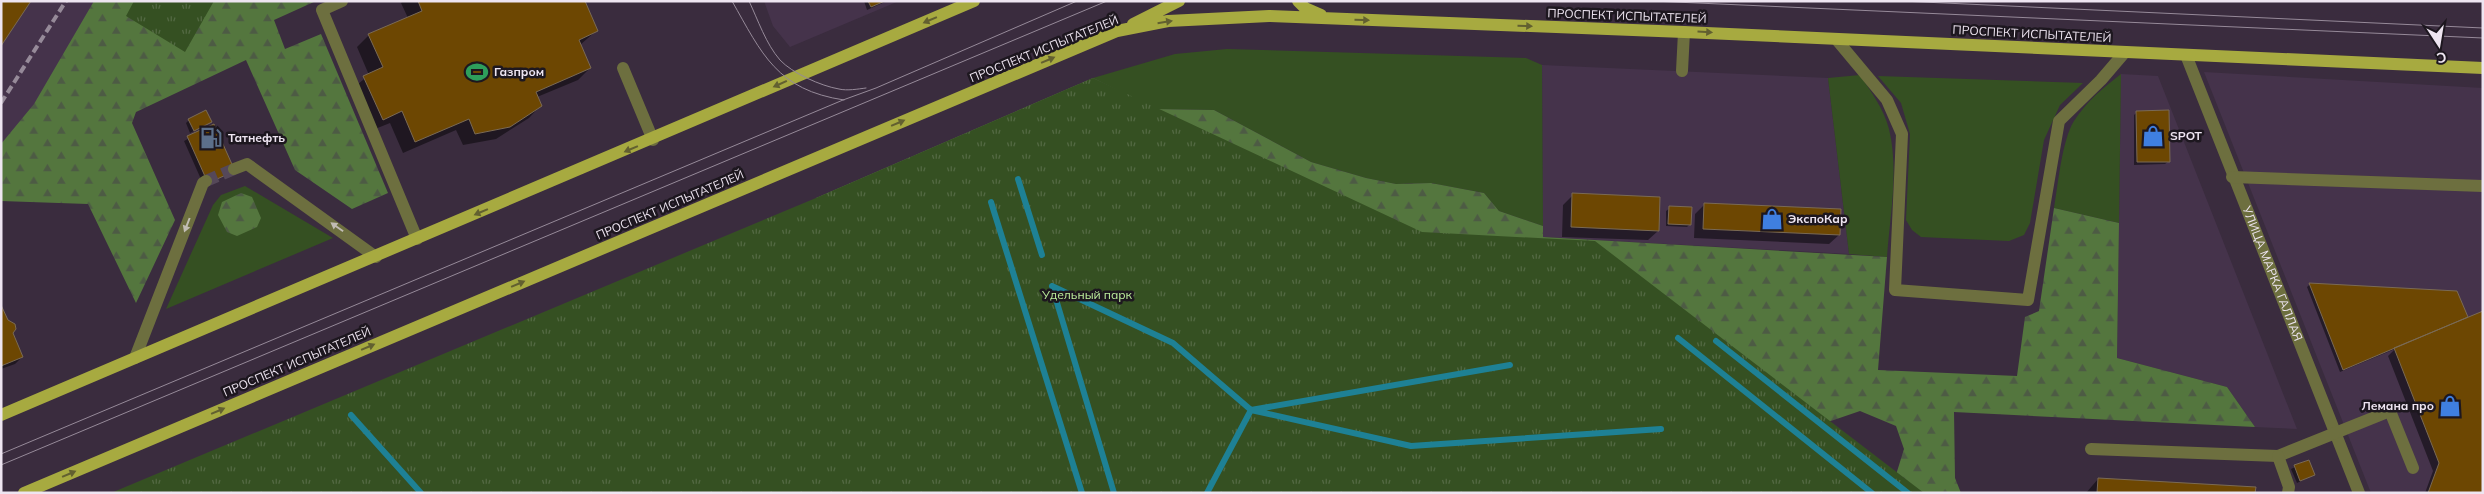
<svg xmlns="http://www.w3.org/2000/svg" width="2484" height="494" font-family="Mulish,sans-serif">
<defs>
<pattern id="forest-firs" width="22" height="20" patternUnits="userSpaceOnUse" patternTransform="scale(1.25)"><rect width="22" height="20" fill="#54763e"/><path d="M5 1l3.5 6h-7zM16 11l3.5 6h-7z" fill="#4d5b44"/></pattern>
<pattern id="park-tufts" width="24" height="20" patternUnits="userSpaceOnUse" patternTransform="scale(1.25)"><rect width="24" height="20" fill="#355022"/><path d="M3 7l-1-3M5 7V3M7 7l1-3M15 17l-1-3M17 17v-4M19 17l1-3" fill="none" stroke="#536943"/></pattern>
</defs>
<rect width="100%" height="100%" fill="#3a2c3e"/>
<path fill="#45334b" d="M31,1H134L1,165V46Z
M764,1H899L790,47L773,26Z
M1542,65L1828,78L1849,254L1543,237Z
M2204,72L2483,88V493H2371Z
M2121,74L2158,76L2297,429L2255,427L2227,387L2117,358Z"/>
<path fill="#355022" d="M1227,49L1526,58L1542,65L1543,226L1499,211L1484,193L1431,183L1396,184L1366,178L1311,162L1214,110L1155,109L1093,78L1175,54Z
M2121,74L2119,223L2054,208C2058,185 2062,140 2074,121C2087,101 2103,88 2121,74Z
M1860,75C1871,92 1884,109 1889,129C1899,170 1890,215 1887,257L1849,254L1828,78Z
M1878,76L2083,83L2060,105L2044,140L2030,223L2024,235L2009,241L1921,237L1912,230L1906,220L1910,134L1901,103Z
M245,186L333,238L166,309L213,205L221,195Z"/>
<path fill="url(#forest-firs)" d="M94,1H316L274,20L285,49L321,34L388,193L352,209L295,170L246,60L136,112L132,123L175,220L136,303L88,204L1,201V144L34,104Z
M1093,78L1155,109L1214,110L1311,162L1366,178L1396,184L1431,183L1484,193L1499,211L1543,226V237L1887,257L1878,370L2017,376L2025,317L2039,311L2054,208L2119,223L2117,358L2227,387L2255,427L1954,412L1955,478L1961,493H1915L1895,478L1904,449L1896,426L1860,411L1825,423L816,198Z
M241,193L252,197L261,218L257,227L237,236L227,232L218,215L222,202Z"/>
<path fill="url(#park-tufts)" d="M134,1H214L185,52L126,16Z
M1093,78L1422,232L1595,241L1924,493H111L816,198Z"/>
<path fill="#0007" d="M403,1H584L596,31L580,45L590,68L578,80L537,97L541,105L529,118L496,139L463,145L456,130L403,153L390,123L370,131L352,89L369,75L357,47L369,35L408,18L401,3Z
M864,1H887L867,10Z
M2137,112L2169,161L2165,164L2134,165V115Z
M189,120L210,122L190,133L186,123Z
M213,126L233,171L204,186L184,141Z
M1573,195L1658,231L1648,240L1562,237L1563,205Z
M1705,204L1839,235L1829,244L1694,238L1695,214Z
M1670,208L1690,224L1687,227L1666,226V211Z
M2310,284L2467,316L2463,320L2483,493H2425L2433,471L2388,356L2395,349L2340,372L2307,287Z
M1,308L22,357L15,364L1,369Z
M2308,461L2313,475L2297,483L2291,469Z
M2098,479L2254,493H2086Z"/>
<g fill="none" stroke-linecap="round" stroke-linejoin="round">
<path stroke="#1e8195" stroke-width="6" d="M1018,179L1042,255
M991,202L1082,493
M1052,286L1173,343L1251,410L1510,365
M1052,286L1114,493
M1678,338L1872,493
M1716,341L1908,493
M351,415L421,493
M1207,493L1251,410L1411,446L1661,429"/>
</g>
<path fill="#6d4702" stroke="#7a6a55" d="M1,1H31L1,46Z
M418,1H585L598,31L579,40L591,68L536,92L542,106L510,127L475,134L469,119L415,142L402,111L383,120L363,76L383,67L368,34L422,11Z
M868,1H885L871,7Z
M206,110L212,122L194,131L188,119Z
M2169,110L2170,162H2137L2136,111Z
M214,124L235,171L208,183L187,136Z
M1572,193L1660,197L1659,231L1571,227Z
M1704,203L1841,209L1840,235L1703,229Z
M1669,206L1692,207L1691,225L1668,224Z
M2309,283L2457,291L2468,317L2343,370Z
M1,305L8,320L15,324L16,329L13,333L23,357L1,366Z
M2483,311V493H2428L2439,463L2394,348Z
M2309,460L2315,475L2300,481L2294,465Z
M2098,478L2256,487L2255,493H2097Z"/>
<g fill="none" stroke-linecap="round" stroke-linejoin="round">
<path stroke="#554859" stroke-width="12" stroke-dasharray="12 6" stroke-linecap="butt" d="M206,181L234,169"/>
<g stroke="#6d6f3f" stroke-width="12">
<path d="M342,1L322,10L417,239"/>
<path d="M1836,39L1887,100L1902,134L1895,290L2028,300L2059,121L2101,80L2125,52"/>
<path id="s1" d="M2186,55L2359,493"/>
<path d="M623,68L653,140"/>
<path d="M1682,71L1684,32"/>
<path d="M234,169L247,164L376,257"/>
<path d="M2232,177L2483,186"/>
<path d="M135,358L203,183L206,181"/>
<path d="M2091,449L2278,456L2390,411L2413,468"/>
<path d="M2278,456L2289,487L2288,493"/>
</g>
<path stroke="#a7aa40" stroke-width="12" d="M1298,1L1305,8L1321,15
M1133,24L1179,1
M1,415L974,1
M24,493L1117,31L1168,21L1269,16L1684,32L2483,68"/>
<path stroke="#968a99" stroke-width="1" d="M732,1C762,54 777,90 844,100
M749,1C758,20 766,44 780,60C792,73 821,86 839,89C847,91 858,89 866,88
M1652,1L2483,38
M1901,1L2483,28
M1,454L843,100L876,88L1077,1
M1,465L1107,1"/>
<path stroke="#968a99" stroke-width="4" stroke-dasharray="8 4" stroke-linecap="butt" d="M1,103L66,1"/>
</g>
<defs><path id="oneway-solid" d="M-6-.8H1V-3.2L6.5 0L1 3.2V.8H-6Z" transform="scale(1.25)"/></defs>
<g fill="#626030">
<use href="#oneway-solid" transform="translate(930 20) rotate(157)"/>
<use href="#oneway-solid" transform="translate(1362 20) rotate(2)"/>
<use href="#oneway-solid" transform="translate(1165 22) rotate(-9)"/>
<use href="#oneway-solid" transform="translate(1525 26) rotate(2)"/>
<use href="#oneway-solid" transform="translate(1705 32) rotate(3)"/>
<use href="#oneway-solid" transform="translate(1048 60) rotate(-23)"/>
<use href="#oneway-solid" transform="translate(780 84) rotate(156)"/>
<use href="#oneway-solid" transform="translate(898 123) rotate(-23)"/>
<use href="#oneway-solid" transform="translate(631 149) rotate(157)"/>
<use href="#oneway-solid" transform="translate(481 212) rotate(157)"/>
<use href="#oneway-solid" transform="translate(518 284) rotate(-23)"/>
<use href="#oneway-solid" transform="translate(368 347) rotate(-23)"/>
<use href="#oneway-solid" transform="translate(218 411) rotate(-23)"/>
<use href="#oneway-solid" transform="translate(69 474) rotate(-23)"/>
</g>
<g fill="#c1bcb3">
<use href="#oneway-solid" transform="translate(187 225) rotate(111)"/>
<use href="#oneway-solid" transform="translate(337 227) rotate(-145)"/>
</g>
<defs>
<g id="stadium-bare" transform="scale(1.725)"><path d="M0-5a6.5 5 0 1 0 0 10a6.5 5 0 1 0 0-10ZM-3.5-1.8h7v3.6h-7Z" fill="#2e9e5b" stroke="#1d171f" stroke-width="2.5" paint-order="stroke"/></g>
<g id="shop-bare" transform="scale(1.725)"><path d="M-5-2.5h2.3a2.7 3.5 0 0 1 5.4 0H5L5.5 6h-11ZM-1.5-2.5h3a1.5 2.3 0 0 0-3 0Z" fill="#3f7fe0" stroke="#1d171f" stroke-width="2.5" paint-order="stroke"/></g>
<g id="fuel-bare" transform="scale(1.725)"><path d="M-5.5-6h7V0h2V4h1.3V-2.5L3-4.5l.8-.8L6-3V5H2.5V1h-1V6h-7ZM-4.2-4.7v3.2H.2V-4.7Z" fill="#5c6f8a" stroke="#1d171f" stroke-width="2.5" paint-order="stroke"/></g>
</defs>
<g fill-rule="evenodd">
<use href="#stadium-bare" x="477" y="72"/>
<use href="#shop-bare" x="2153" y="136"/>
<use href="#fuel-bare" x="211" y="138"/>
<use href="#shop-bare" x="1772" y="219"/>
<use href="#shop-bare" x="2450" y="406"/>
</g>
<g text-anchor="middle" stroke-width="5" stroke-linejoin="round" paint-order="stroke">
<g font-size="12" fill="#eee5f1" stroke="#1d171f">
<text transform="translate(1627 16) rotate(2)" y="4">ПРОСПЕКТ ИСПЫТАТЕЛЕЙ</text>
<text transform="translate(2032 34) rotate(3)" y="4">ПРОСПЕКТ ИСПЫТАТЕЛЕЙ</text>
<text transform="translate(1044 49) rotate(-22)" y="4">ПРОСПЕКТ ИСПЫТАТЕЛЕЙ</text>
<text transform="translate(670 205) rotate(-23)" y="4">ПРОСПЕКТ ИСПЫТАТЕЛЕЙ</text>
<text dy="4" stroke="none"><textPath href="#s1" startOffset="235">УЛИЦА МАРКА ГАЛЛАЯ</textPath></text>
<text transform="translate(297 362) rotate(-23)" y="4">ПРОСПЕКТ ИСПЫТАТЕЛЕЙ</text>
</g>
<g font-size="12" font-weight="bold" fill="#eee5f1" stroke="#1d171f" text-anchor="start">
<text x="494" y="76">Газпром</text>
<text x="2170" y="140">SPOT</text>
<text x="228" y="142">Татнефть</text>
<text x="1788" y="223">ЭкспоКар</text>
<text x="2434" y="410" text-anchor="end">Лемана про</text>
</g>
<g font-size="12" fill="#bef09d" stroke="#1d171f">
<text x="1087" y="299">Удельный парк</text>
</g>
</g>
<rect width="2484" height="494" fill="none" stroke="#eee5f1" stroke-width="5"/>
<g transform="translate(2439 45) rotate(168)" stroke="#1d171f" stroke-width="4" paint-order="stroke">
<path d="M0-4L9 19L0 12L-9 19Z" fill="#eee5f1"/>
<text y="-8" font-size="14" font-weight="bold" text-anchor="middle" fill="#eee5f1">С</text>
</g>
</svg>
